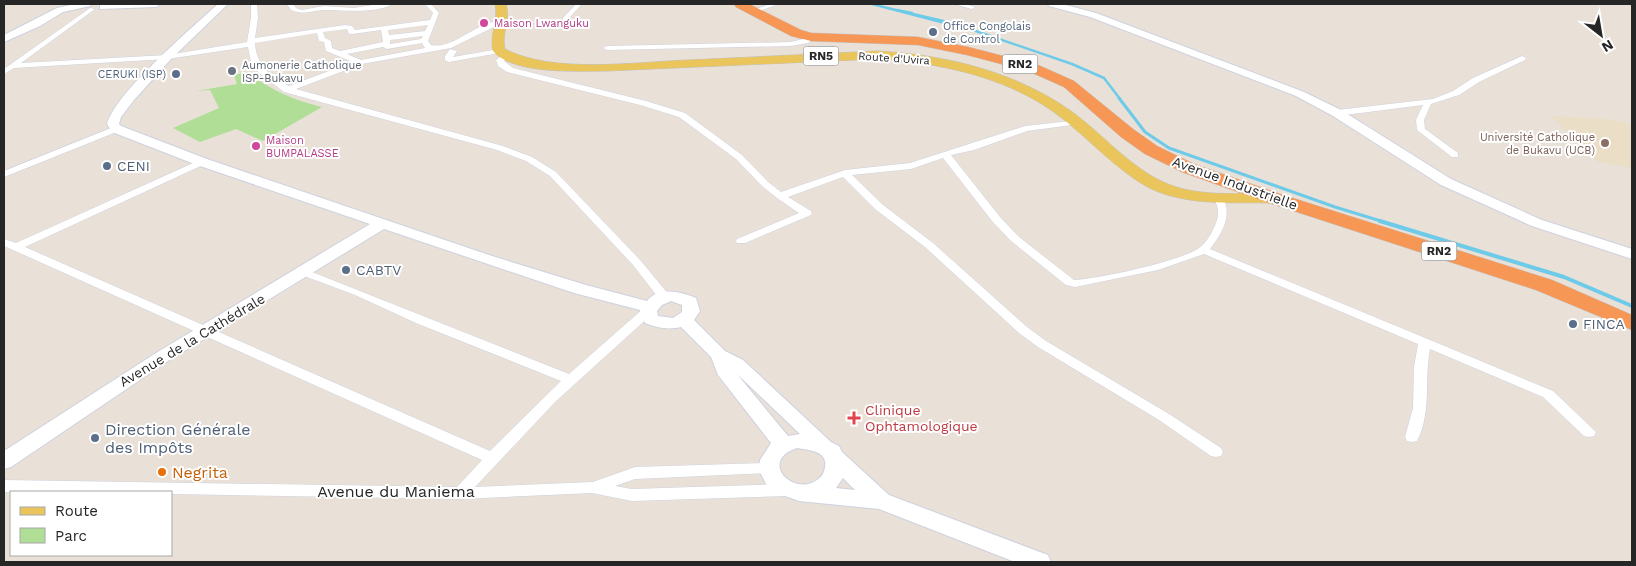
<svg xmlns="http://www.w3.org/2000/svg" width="1636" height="566" font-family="'Work Sans',sans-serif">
<rect width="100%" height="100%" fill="#e9e1d8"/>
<path fill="#ebdec7" d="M1551,116L1606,119L1632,124V168L1598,162Z"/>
<path fill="#b0de96" d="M247,72C273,91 291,99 322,107L263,141L236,129L200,142L173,128L219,108L210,90L196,91L237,84L234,75Z"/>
<path fill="#6dcbe9" d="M851,4H876L953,22L972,29L955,27L871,5Z"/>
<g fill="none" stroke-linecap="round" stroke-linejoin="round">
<path stroke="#6dcbe9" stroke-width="2.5" d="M897,10L912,13
M967,28L1072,64L1104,78L1120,99"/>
<path stroke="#6dcbe9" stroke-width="3" d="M1119,98L1145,132L1169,148L1335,207L1384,222"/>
<path stroke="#6dcbe9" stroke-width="4" d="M1380,221L1564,277L1632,306"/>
<g stroke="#ced1df" stroke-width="1">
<path id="street" d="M251,4H257L258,18L255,38L345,25L352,26L355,30L430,20L433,13L425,4H431L439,13L428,41L431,45C454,50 479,19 502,21V23L451,48L362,64L296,89L503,146L532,157L556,172L641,261L669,295L671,298L669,301H661L633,265L550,176L526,161L497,150L284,92L258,72L251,62L248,47L167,59L14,68L4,74V69L90,8L95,9L21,63L167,55L247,42L251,18ZM428,25L425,31L389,35L388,30ZM347,29L349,34H352L381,30L383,42L340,51L332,48L331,41L325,38L323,32ZM317,33L319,41L324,42L326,51L353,62L289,86C270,76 256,65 255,43ZM423,36L421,39L390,44V40ZM422,43L425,48L361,60L347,54L383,47L387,49Z
M287,4H293L296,8L302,10L324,6L354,8L379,4H392C376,14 345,10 326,10C312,10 305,16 291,10Z
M576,4H582L567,20H563V18Z
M770,4H779L754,13L751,11Z
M953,4H965L975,7L972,9Z
M811,35L815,37L808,43L791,46L607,50L603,48L607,46L791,42L803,39Z
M450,49L457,51L453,57L499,49L503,51L499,53L449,62L445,60V56Z
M505,53L512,55L504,61L513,68L646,101L685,113L742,155L768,182L781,192L845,170L910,163L1025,126L1079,120V124L1027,131L974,150L951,155L1000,217L1019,237L1074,280C1098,279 1181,261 1199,248C1207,243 1217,225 1218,215C1219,209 1216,203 1214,197L1219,194L1222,195C1233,215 1223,232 1210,249L1553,391L1596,432L1594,436L1589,437L1584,436L1543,397L1430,349C1424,379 1432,413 1417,441L1412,442L1407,441L1405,437L1413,408L1414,367L1418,344L1204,254L1158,270L1075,287L1066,285L1011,241L992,221L943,158L911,169L852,175L883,205L933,243L1027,327L1046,341L1169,414L1221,448L1223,452L1221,456L1216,457L1211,456L1159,420L1038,347L1019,333L925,247L875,209L843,177L788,197L811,211L812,213L811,215L745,243H737L736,241L737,239L799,213L777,198L762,186L736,159L679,117L640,105L507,72L498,66L496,60Z
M1522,56L1526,58L1525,60L1479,82L1459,95L1431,104L1424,120L1425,129L1458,153V157H1452L1417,130L1416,120L1423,105L1337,116L1333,113L1337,110L1433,99L1453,91L1473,78Z
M116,126L120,129L119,131L4,177V171Z
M202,159L205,160V164L25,247L490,451L561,381L416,323L355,295L299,274L297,272L299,270H307L569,374L644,308H652L654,311L652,314L555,402L475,487L593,482L635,467L768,463L773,464L775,468L773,472L768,473L635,479L615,486L632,489L788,484L793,486L795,490L793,494L788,496L632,501L592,493L461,499L171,494V492H4V480L457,487L482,460L4,246V239L16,243Z"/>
</g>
<g stroke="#ced1df" stroke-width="2">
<path id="secondary" d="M75,4H92L90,6L63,12L40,26L4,42V35L57,8Z
M103,4H161L156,7L100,9V5Z
M218,4H228L171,59L134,100L121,117L119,124L121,126L207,159L489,255L586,285L647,301C659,286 681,292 696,298L700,311L694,320L725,351L743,360L831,442L839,446L842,452L889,495L1048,555L1051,562H1015L879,509L799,501L774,492L766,484L759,470L760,460L771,443L718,375L711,357L681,327C668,330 657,328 645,323L640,310L574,293L384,229L168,361L11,467L4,469V451L156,353L370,224L197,165L112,132L107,124C116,92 191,29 218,4ZM671,301L682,305V312L673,318L658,316L657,311L662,305ZM737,374L800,434L788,436ZM797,448C809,450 828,451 825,467C824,473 822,477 817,480C793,497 758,461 797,448ZM843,478L855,490L836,488Z
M1047,4H1062L1096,13L1304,92L1341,110L1451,179L1542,220L1632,249V259L1532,226L1441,185L1333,116L1296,96L1090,17L1049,6Z"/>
</g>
<g stroke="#c2c2c2" stroke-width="1">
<path id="primary" d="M495,4H506C511,19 501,34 505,49C553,74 634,62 688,60C751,57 815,54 878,51C946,55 1014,71 1071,111C1103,134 1131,169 1168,184C1200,197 1239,193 1273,193L1279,195L1281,198L1279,201L1273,203C1235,202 1193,206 1156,191C1125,178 1091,141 1063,119C1012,78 942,63 878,59L607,71C578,71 513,75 493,51C489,35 499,20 495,4Z"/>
</g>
<g stroke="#c2c2c2" stroke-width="1">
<path id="highway" d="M734,4H749L801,30L811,33L918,37L968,47L1038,65L1074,81L1133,129L1157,146L1194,164L1280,194L1552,280L1632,315V330L1536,290L1266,202L1182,172L1145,154L1121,137L1064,87L1028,71L967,55L918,45L811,41L791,36L736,7Z"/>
</g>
<use href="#street" fill="#fff" fill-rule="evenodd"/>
<use href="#secondary" fill="#fff" fill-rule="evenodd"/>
<use href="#primary" fill="#eac55c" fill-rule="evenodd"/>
<use href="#highway" fill="#f79755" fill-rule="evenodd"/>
</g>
<g fill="#d1479c" stroke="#fff" stroke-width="2">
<circle cx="484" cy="23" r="5"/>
<circle cx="256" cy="146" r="5"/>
</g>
<g fill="#5c6f8a" stroke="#fff" stroke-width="2">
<circle cx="933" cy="32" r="5"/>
<circle cx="176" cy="74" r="5"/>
<circle cx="107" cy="166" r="5"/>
<circle cx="346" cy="270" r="5"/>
<circle cx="1573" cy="324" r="5"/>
<circle cx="95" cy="438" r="5"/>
</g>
<circle fill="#6b7280" stroke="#fff" stroke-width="2" cx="232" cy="71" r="5"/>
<circle fill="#8d6e63" stroke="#fff" stroke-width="2" cx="1605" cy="143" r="5"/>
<path fill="#e0444e" stroke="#fff" stroke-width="2" d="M851.5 410.5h5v5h5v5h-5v5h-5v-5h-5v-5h5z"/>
<circle fill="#e8710a" stroke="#fff" stroke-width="2" cx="162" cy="472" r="5"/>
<g text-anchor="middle" stroke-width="4" stroke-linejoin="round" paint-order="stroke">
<g font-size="11" fill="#b23c85" stroke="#fff" text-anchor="start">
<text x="494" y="27">Maison Lwanguku</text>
<text x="266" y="144">Maison<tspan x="266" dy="13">BUMPALASSE</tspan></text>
</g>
<g font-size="11" fill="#4e5e75" stroke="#fff" text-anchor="start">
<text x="943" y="30">Office Congolais<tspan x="943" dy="13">de Control</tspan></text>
<text x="166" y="78" text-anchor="end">CERUKI (ISP)</text>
</g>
<g font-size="11" fill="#262626" stroke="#fff">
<text transform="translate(894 58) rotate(4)" y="4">Route d'Uvira</text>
</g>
<g font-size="11" fill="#5b616d" stroke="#fff" text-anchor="start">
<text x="242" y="69">Aumonerie Catholique<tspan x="242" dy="13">ISP-Bukavu</tspan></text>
</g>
<g font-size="11" fill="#785e54" stroke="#fff" text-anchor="end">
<text x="1595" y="141">Université Catholique<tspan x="1595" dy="13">de Bukavu (UCB)</tspan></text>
</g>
<g fill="#fff" stroke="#676767" stroke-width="1">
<rect x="803.5" y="46.5" width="35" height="19" rx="4"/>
<rect x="1002.5" y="54.5" width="35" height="19" rx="4"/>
<rect x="1421.5" y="241.5" width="35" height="19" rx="4"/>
</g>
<g font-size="12" font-weight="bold" fill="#262626">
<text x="821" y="60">RN5</text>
<text x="1020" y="68">RN2</text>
<text x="1439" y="255">RN2</text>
</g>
<g font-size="14" fill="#4e5e75" stroke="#fff" text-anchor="start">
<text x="117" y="171">CENI</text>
<text x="356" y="275">CABTV</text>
<text x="1583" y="329">FINCA</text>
</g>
<g font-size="14" fill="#262626" stroke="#fff">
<text transform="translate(1235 183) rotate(20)" y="5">Avenue Industrielle</text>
<text transform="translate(192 340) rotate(-31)" y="5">Avenue de la Cathédrale</text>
</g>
<g font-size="14" fill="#be3a42" stroke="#fff" text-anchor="start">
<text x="865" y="415">Clinique<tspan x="865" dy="16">Ophtamologique</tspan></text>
</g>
<g font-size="16" fill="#4e5e75" stroke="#fff" text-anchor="start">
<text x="105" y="435">Direction Générale<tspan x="105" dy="18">des Impôts</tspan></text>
</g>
<g font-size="16" fill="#c56008" stroke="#fff" text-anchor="start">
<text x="172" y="478">Negrita</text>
</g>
<g font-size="16" fill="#262626" stroke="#fff">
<text x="396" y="497">Avenue du Maniema</text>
</g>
</g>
<rect width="1636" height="566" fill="none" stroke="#262626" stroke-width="10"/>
<rect x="10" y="491" width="162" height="65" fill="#ffffff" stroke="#a8a8a8"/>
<rect x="20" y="507" width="25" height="8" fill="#eac55c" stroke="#a8a8a8"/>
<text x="55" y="516" font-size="15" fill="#262626">Route</text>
<rect x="20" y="528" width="25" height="15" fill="#b0de96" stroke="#a8a8a8"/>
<text x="55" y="541" font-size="15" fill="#262626">Parc</text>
<g transform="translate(1601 35) rotate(149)" stroke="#ffffff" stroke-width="4" paint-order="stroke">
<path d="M0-4L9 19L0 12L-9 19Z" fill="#262626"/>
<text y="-8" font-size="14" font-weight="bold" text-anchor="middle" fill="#262626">N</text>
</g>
</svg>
